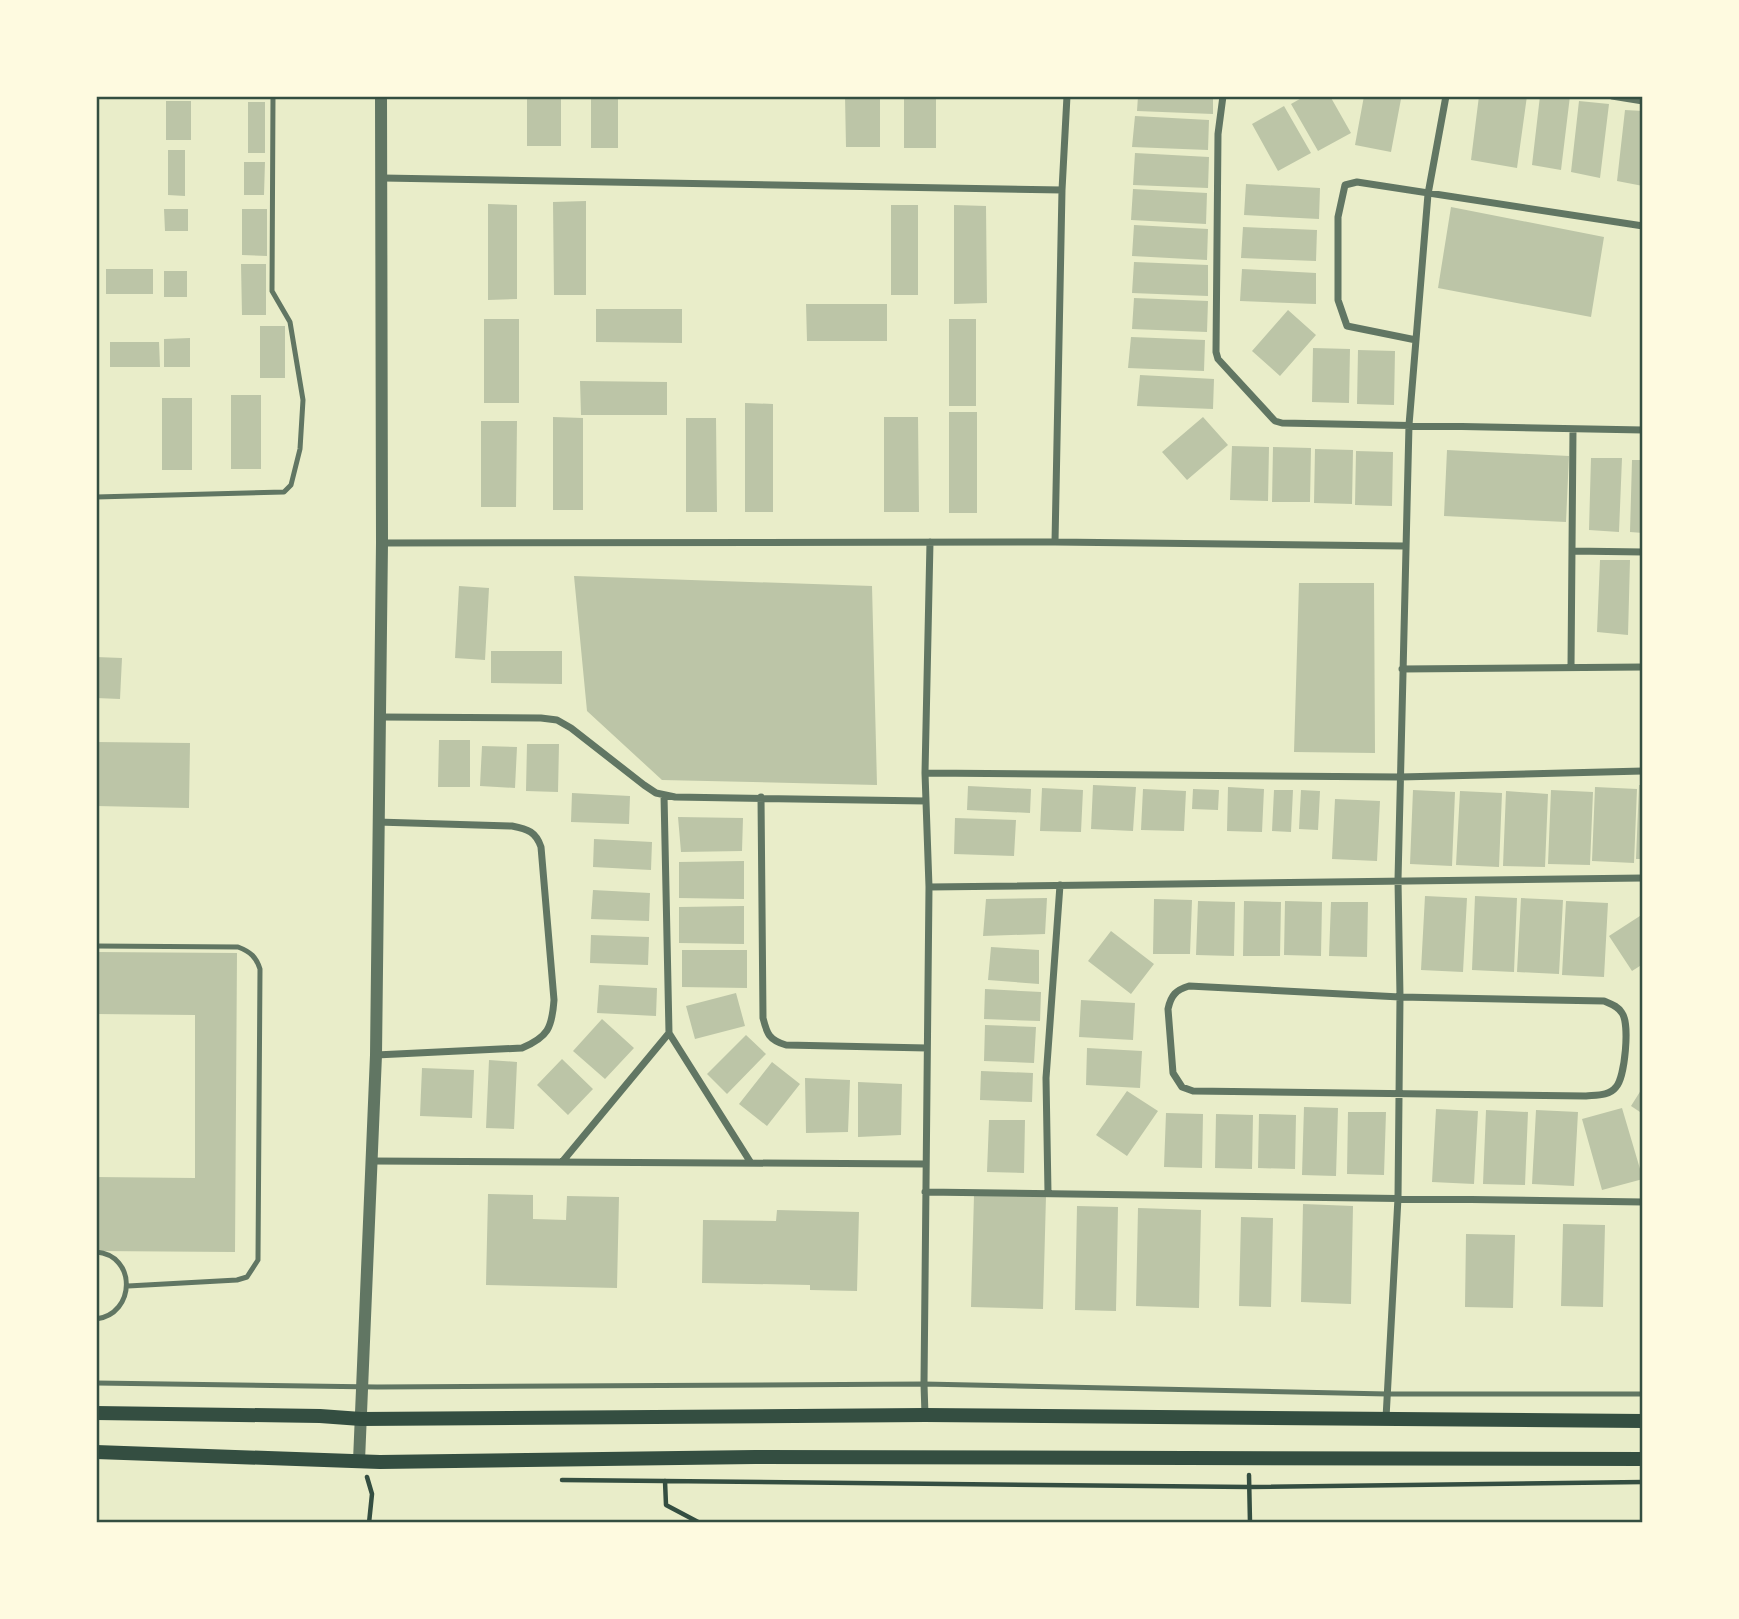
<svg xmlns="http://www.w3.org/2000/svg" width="1739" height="1619" font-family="'PT Sans Narrow',sans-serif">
<rect width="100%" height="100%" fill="#e9edc9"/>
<path fill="#bcc5a7" d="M527,96H561V146H527Z
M591,96H618V148H591Z
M845,96H880V147H846Z
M904,96H936V148H904Z
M1138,96H1213V114L1137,111Z
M1305,96H1330L1351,133L1318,151L1291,104Z
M1364,96L1401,99L1391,152L1355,145Z
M1479,96H1527L1517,168L1471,160Z
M1540,96H1570L1561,170L1532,165Z
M166,101H191V140H166Z
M1579,101L1609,104L1600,178L1571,172Z
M248,102H265V153H248Z
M1284,106L1311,153L1278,171L1252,124Z
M1625,110L1643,111V186L1617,181Z
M1135,116L1209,120L1208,150L1132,147Z
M168,150H185V196L168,195Z
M1135,153L1209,157L1208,188L1133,185Z
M244,162H265L264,195H244Z
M1246,184L1320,188L1319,219L1244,215Z
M1133,189L1207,193L1206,224L1131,220Z
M586,201V295H554L553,202Z
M488,204L517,205V299L488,300Z
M891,205H918V295H891Z
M954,205L986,206L987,303L954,304Z
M1451,207L1604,237L1591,317L1438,288Z
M164,209H188V231H165Z
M242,209H267V256L242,255Z
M1134,225L1208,229L1207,260L1132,256Z
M1243,227L1317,230L1316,261L1241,258Z
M1134,262L1208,265V296L1132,293Z
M241,264H266V315H242Z
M106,269H153V294H106Z
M1242,269L1316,273V304L1240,301Z
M164,271H187V297H164Z
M1134,298L1208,301L1207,332L1132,329Z
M806,304H887V341H807Z
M596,309H682V343L596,342Z
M1288,310L1316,335L1280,376L1252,351Z
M484,319H519V403H484Z
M949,319H976V406H949Z
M260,326H285V378H260Z
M1131,337L1205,340L1204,371L1128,368Z
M190,338V367H164V339Z
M110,342H159L160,367H110Z
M1313,348L1350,349L1349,403L1312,402Z
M1358,350L1395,351L1394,405L1357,404Z
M1140,375L1214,379L1213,409L1137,406Z
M580,381L667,382V415H581Z
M231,395H261V469H231Z
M162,398H192V470H162Z
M745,403L773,404V512H745Z
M949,412H977V513H949Z
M553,417L583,418V510H553Z
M884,417H918L919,512H884Z
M1203,417L1228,445L1187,480L1162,452Z
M686,418H716L717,512H686Z
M481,421H517L516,507H481Z
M1232,446L1269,447L1268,501L1230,500Z
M1273,447L1311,448L1310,502H1272Z
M1315,449L1353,450L1352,504L1314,503Z
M1447,450L1569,456L1566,522L1444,516Z
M1356,451L1393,452L1392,506L1355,505Z
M1591,458H1622L1619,532L1589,530Z
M1632,460H1643V533L1630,532Z
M1600,560H1630L1628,635L1597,632Z
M574,576L872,586L877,785L662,780L587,711Z
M1299,583H1374L1375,753L1294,752Z
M459,586L489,588L485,660L455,658Z
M491,651H562V684L491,683Z
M96,657L122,658L120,699L96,698Z
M439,740H470V787H438Z
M96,742L190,743L189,808L96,806Z
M527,744H559L558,792L526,791Z
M482,746L517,747L515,788L480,786Z
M1093,785L1136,787L1133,831L1091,829Z
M1639,785H1643V859H1636Z
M968,786L1031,789L1030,813L967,810Z
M1228,787L1264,789L1262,832L1227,831Z
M1595,787L1637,789L1634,863L1592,861Z
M1042,788L1083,790L1081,832L1040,831Z
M1143,789L1186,791L1184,831L1141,830Z
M1193,789L1219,790L1218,810L1192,809Z
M1274,790H1293L1291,832L1272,831Z
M1301,790L1320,791L1318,830L1299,829Z
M1413,790L1455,792L1452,866L1410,864Z
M1551,790L1593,792L1590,865L1548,864Z
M1460,791L1502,793L1499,867L1456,865Z
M1506,791L1548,794L1545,867L1503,866Z
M572,793L630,796L629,824L571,822Z
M1335,799L1380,801L1377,861L1332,859Z
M678,817L743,818L742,851L681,852Z
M955,818L1016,820L1014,856L954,854Z
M594,839L652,842L651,870L593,867Z
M744,861V899L679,898V862Z
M593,890L650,893L649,921L591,919Z
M1425,896L1467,898L1463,972L1421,970Z
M1475,896L1517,898L1514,972L1472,970Z
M1047,898L1045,934L983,936L986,899Z
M1521,898L1563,900L1559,974L1517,972Z
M1154,899L1192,900L1190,954H1153Z
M1198,901L1235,902L1234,956L1196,955Z
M1244,901L1281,902L1280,956H1243Z
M1285,901L1322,902L1321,956L1284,955Z
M1566,901L1608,903L1604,977L1562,975Z
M1331,902H1368L1367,957L1329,956Z
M744,906V944L679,943V907Z
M1643,914V964L1632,971L1609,936Z
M1111,931L1154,964L1131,994L1088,961Z
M591,935L649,937L648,965L590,963Z
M991,947L1039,950V984L988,980Z
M682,950H747V988L682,987Z
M96,952L237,953L235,1252L96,1251V1177L195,1178V1015L96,1014Z
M599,985L657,988L656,1016L597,1013Z
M985,989L1041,992L1040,1021L984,1019Z
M736,993L745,1026L695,1039L686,1006Z
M1081,1000L1135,1003L1133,1040L1079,1037Z
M602,1019L634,1048L605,1079L573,1051Z
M985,1025L1036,1027L1034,1063L984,1061Z
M746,1035L766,1054L727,1094L707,1074Z
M1087,1048L1142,1051L1140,1088L1086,1085Z
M562,1059L593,1089L568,1115L537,1085Z
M489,1060L517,1062L514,1129L486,1128Z
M772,1062L800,1084L767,1126L739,1104Z
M422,1068L474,1070L472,1118L420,1116Z
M981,1071L1033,1073L1032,1102L980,1100Z
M805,1078L850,1080L848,1132L806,1133Z
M858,1082L902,1084L901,1135L858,1137Z
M1643,1087V1114L1631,1106Z
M1127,1091L1158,1111L1127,1156L1096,1135Z
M1304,1107L1338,1108L1336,1176L1302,1175Z
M1622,1108L1643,1179L1602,1190L1582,1119Z
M1436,1109L1478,1111L1474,1184L1432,1182Z
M1486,1110L1528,1112L1525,1185L1483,1184Z
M1536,1110L1578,1112L1574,1186L1532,1184Z
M1348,1112H1386L1384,1175L1347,1174Z
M1166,1113L1203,1114L1202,1168L1164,1167Z
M1216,1114L1253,1115L1252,1169L1215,1168Z
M1259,1114L1296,1115L1295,1169L1258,1168Z
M989,1120H1025L1024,1173L987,1172Z
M488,1194L533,1195V1219L566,1220L567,1196L619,1197L617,1288L486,1285Z
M974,1195L1046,1196L1043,1309L971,1307Z
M1303,1204L1353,1206L1351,1304L1301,1302Z
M1077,1206L1118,1207L1116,1311L1075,1310Z
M1138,1208L1201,1210L1199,1308L1136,1306Z
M777,1210L859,1212L857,1291L810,1290V1285L702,1283L703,1220L776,1221Z
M1241,1217L1273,1218L1271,1307L1239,1306Z
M1563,1224L1605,1225L1603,1307L1561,1306Z
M1466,1234L1515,1235L1513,1308L1465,1307Z"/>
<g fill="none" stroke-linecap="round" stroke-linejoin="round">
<path stroke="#344e41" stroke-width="4.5" d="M1249,1475L1250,1523
M367,1477L372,1494L369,1523
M562,1480L1249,1487L1643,1482
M665,1481L666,1505L700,1523"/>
<path stroke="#617663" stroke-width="5" d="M96,497L284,492L291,485L300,449L303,400L290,322L272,291L273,96
M96,946L238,947C251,952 256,957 260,969L258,1260L247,1277L237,1280L128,1286
M96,1252C137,1255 136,1314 96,1319
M96,1383L377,1387L924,1384L1387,1394H1643"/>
<path stroke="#617663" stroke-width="7" d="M1223,96L1218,134L1216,352L1218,359L1275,421L1282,423L1643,430
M1612,96L1643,101
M383,178L1062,190
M1416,340L1347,326L1338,300V217L1345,185L1357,182L1643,226
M1055,542L1062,190L1067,96
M382,543L1055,542L1404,546
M1572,551L1643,552
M1571,667L1573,429
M1402,669L1643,667
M380,717L541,718L557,720L571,728L644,785L656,793L675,797L926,801
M925,773L1400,777L1643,771
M761,797L763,1018C767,1034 769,1040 786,1045L927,1048
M929,887L1643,878
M1189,986L1400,997L1604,1001C1611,1004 1618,1006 1622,1013C1630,1024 1625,1077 1616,1087C1609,1096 1597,1095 1586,1096L1193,1091L1182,1087L1173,1073L1168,1009C1171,995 1176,990 1189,986Z
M669,1033L751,1163
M376,1055L522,1048C548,1037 552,1028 554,1000L541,847C536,832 528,829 512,826L377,822
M371,1161L925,1164
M562,1162L669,1033L664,795
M925,1192L1643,1202
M1048,1193L1046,1078L1060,885
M925,1415L924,1384L929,887L925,773L930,542
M1386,1418L1398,1198L1400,997L1398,880L1409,425L1428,194L1446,96"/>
<path stroke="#617663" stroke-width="12" d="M359,1461L376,1055L382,543L381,96"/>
<path stroke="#344e41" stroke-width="14" d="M96,1413L320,1416L361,1419L925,1415L1643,1421
M96,1452L380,1462L755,1457L1643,1459"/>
</g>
<rect width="1739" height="1619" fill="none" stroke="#fefae0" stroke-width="196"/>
<rect x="98" y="98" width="1543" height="1423" fill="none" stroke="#344e41" stroke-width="2.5"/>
</svg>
